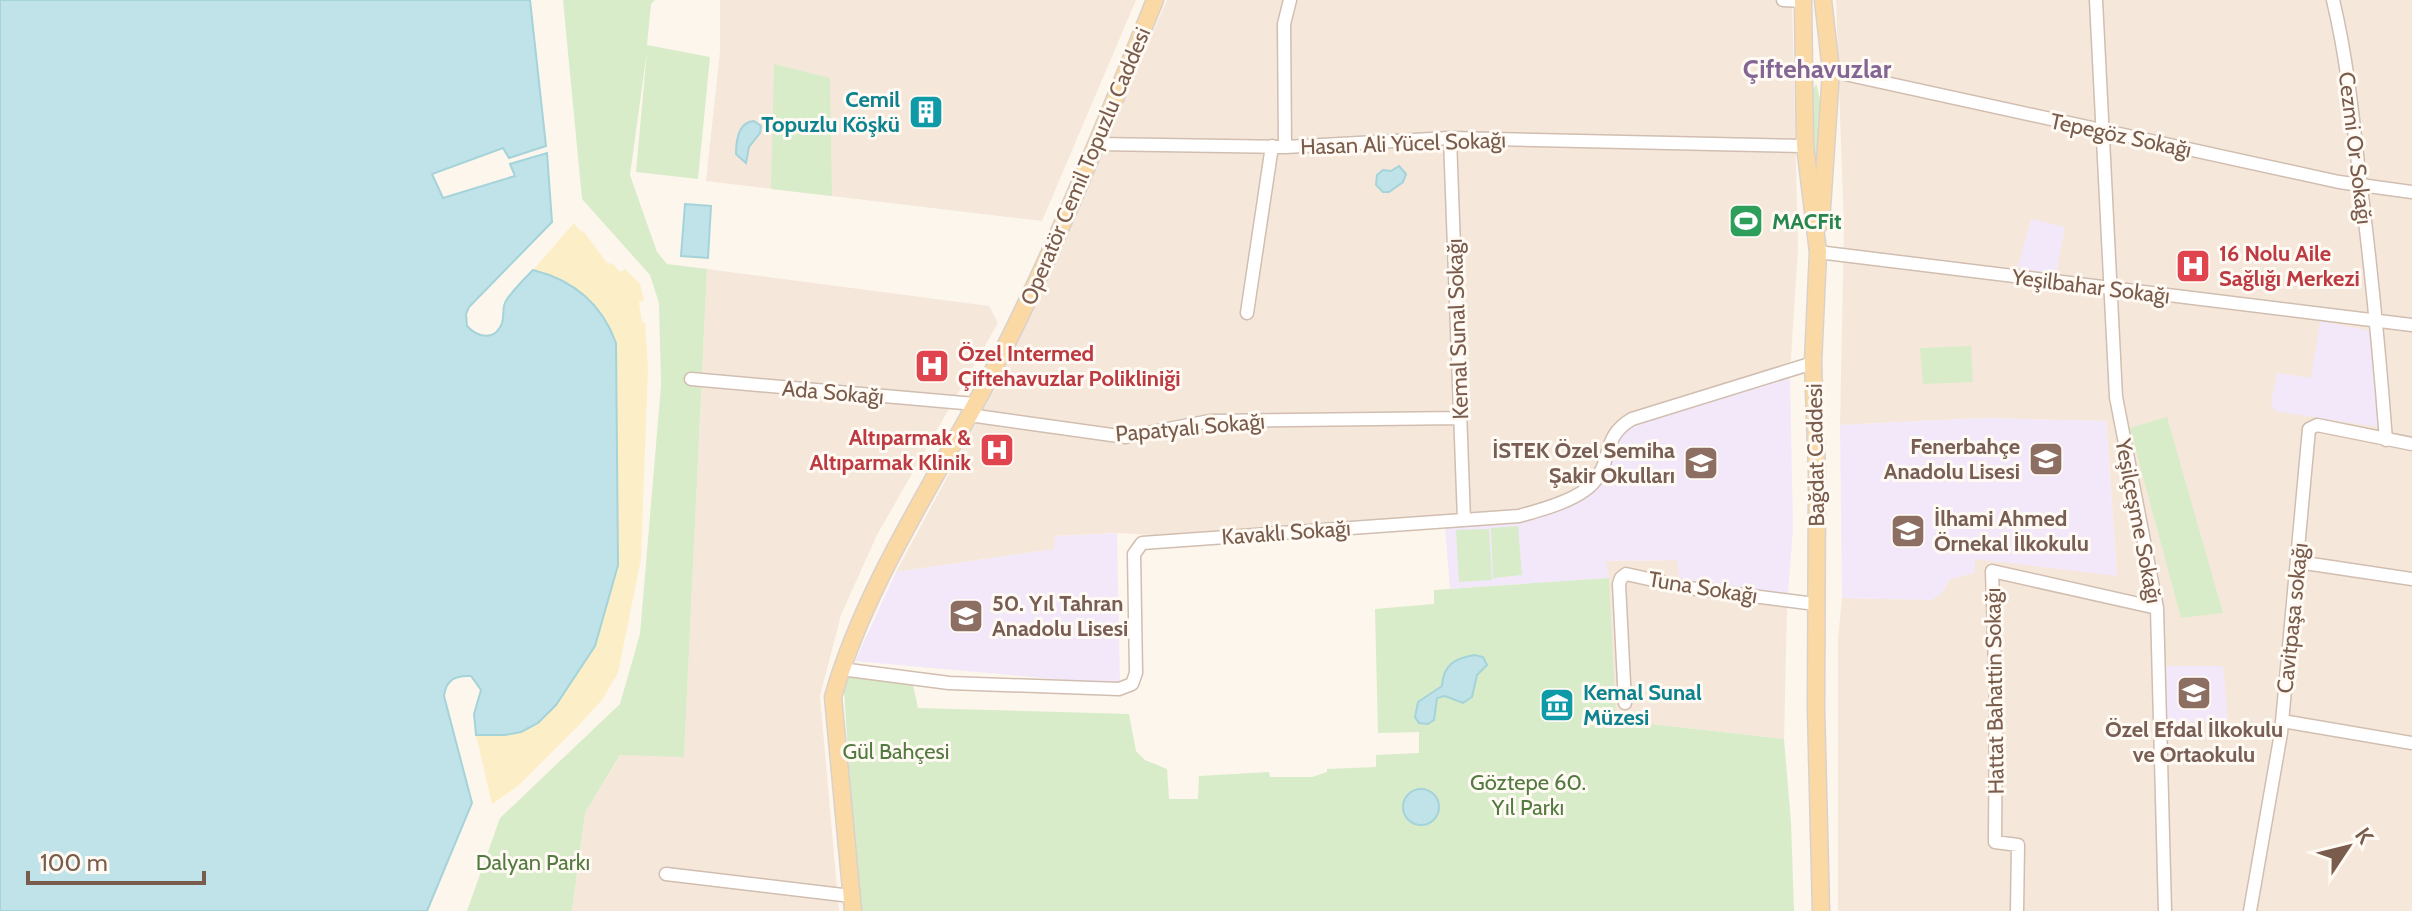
<svg xmlns="http://www.w3.org/2000/svg" width="2412" height="911" font-family="Cabin,sans-serif">
<rect width="100%" height="100%" fill="#fdf6ec"/>
<path fill="#f5e8da" d="M720,0H1136L1042,221L706,181L720,51Z
M1167,0H1792L1798,248L1790,374L1616,444L1603,482L1530,521L1234,539L1117,533L1055,536V549L896,572L1005,370Z
M1836,0H2412V911H1838V639L1842,598L1932,600L1943,591L1950,579L1975,558L2117,575L2106,421L1983,418L1840,425L1844,229Z
M707,269L989,306L998,323L877,535L841,615L820,696L839,911H572L585,813L621,754L684,756Z
M1677,560L1682,591L1787,607L1784,739L1616,720L1606,561Z"/>
<path fill="#f3e8fa" d="M2031,219L2065,227L2056,276L2018,267Z
M2320,321L2371,331L2378,427L2275,411L2271,403L2277,373L2311,378Z
M1790,374L1793,529L1787,607L1681,591L1677,560L1606,561L1609,578L1450,589L1445,527L1530,521L1603,482L1616,444L1626,427Z
M1983,418L2106,421L2117,576L1975,559V573L1950,579L1944,591L1932,600L1842,598L1840,425Z
M1117,533L1120,685L855,661L896,572L1054,549L1055,536Z
M2161,666H2223L2228,720L2165,723Z"/>
<path fill="#d8ecc9" d="M563,0H655L651,4L647,45L710,57L698,179L636,172L647,51L630,175L657,252L667,264L707,269L684,757L620,755L585,813L572,911H467L500,818L620,704L640,634L661,386L659,303L650,275L582,199Z
M774,64L830,78L832,196L771,189Z
M1816,84C1824,105 1821,144 1815,164L1811,93Z
M1971,346L1973,382L1923,384L1920,348Z
M2167,417L2223,613L2181,618L2130,428Z
M1518,526L1522,575L1493,578L1491,528Z
M1489,529L1492,580L1459,582L1456,530Z
M1609,578L1616,720L1784,739L1791,822L1794,911H862C852,838 849,764 844,690L849,677L913,685L918,708L1129,714L1136,751L1145,760L1167,769L1169,799H1198L1199,776L1269,772L1270,777H1312L1327,772V769L1376,767V755L1419,753V732L1378,733L1375,609L1434,604V590Z"/>
<path fill="#fcefc7" d="M574,223L580,231L584,232L607,263L613,264L620,272L625,269L640,284L644,300L639,302L642,322L645,323L648,367L641,559L618,673L602,700L579,725L518,786L492,804L476,735H505L565,283L533,270Z"/>
<path fill="#bfe3e8" stroke="#a5d3da" stroke-width="2" d="M0,0H530L546,146L509,158L503,148L432,174L443,198L515,176L510,164L547,153L552,222L469,307L466,314L467,326C477,337 495,342 502,323C505,314 501,307 507,299C515,288 524,279 533,270C573,280 602,304 616,343L618,565L595,646L556,705L538,723L521,732L505,735H476L474,714L481,690L471,676C455,675 446,680 444,696L472,803L427,911H0Z
M754,121L761,126L760,133L749,147L746,163L736,154C736,140 738,122 754,121Z
M1399,166L1406,174L1403,182L1389,192H1383L1376,185L1377,175L1383,170L1391,171Z
M685,204L711,206L708,258L681,256Z
M1475,655L1483,657L1487,665L1477,675L1472,697L1463,703L1445,696L1437,698L1434,720L1428,724L1419,723L1415,717L1418,702L1442,686C1443,665 1455,658 1475,655Z
M1403 807a18 18 0 1 1 36 0a18 18 0 1 1-36 0Z"/>
<g fill="none" stroke-linecap="round" stroke-linejoin="round">
<g stroke="#d1beb0" stroke-width="15">
<path id="minor" d="M1783,0L1803,1
M2096,0L2116,397L2157,608L2165,911
M2333,0C2346,54 2352,109 2358,164C2370,256 2379,348 2386,440
M1831,71L2339,182L2412,192
M1450,138L1464,520
M1097,144L1285,147L1450,138L1805,146
M1285,147L1284,24L1290,0
M1818,252L2412,325
M1247,313L1272,146
M691,379L975,404
M969,415L1126,437L1210,421L1460,418
M2298,562L2412,579
M841,669L949,683L1119,689L1132,684L1136,673L1134,554L1142,543L1519,516C1541,510 1579,500 1594,482C1613,460 1601,437 1632,419L1813,363
M1625,703L1619,584L1621,578L1626,574L1689,588L1815,604
M2282,721L2412,743
M666,874L851,896
M2017,911L2018,845L1995,842L1996,701L1992,571L2157,608
M2250,911L2281,733L2309,429L2317,425L2412,444"/>
</g>
<g stroke="#dad1cd" stroke-width="19">
<path id="major" d="M1803,0L1805,146L1818,252L1813,363L1817,473L1816,709L1821,911
M1821,223L1831,71L1823,0
M853,911L833,697C862,596 920,505 970,414C1043,281 1098,141 1155,0"/>
</g>
<use href="#minor" stroke="#fff" stroke-width="12"/>
<use href="#major" stroke="#fbd9a5" stroke-width="16"/>
</g>
<defs>
<g id="building-square" transform="scale(1.8)"><rect x="-9" y="-9" width="18" height="18" rx="4" fill="#0f9aa8" stroke="#fffaf3"/><path d="M-4-6H4V6H1V3H-1V6H-4ZM-2.5-4.3h1.7v1.8h-1.7ZM.8-4.3h1.7v1.8H.8ZM-2.5-1h1.7V.8h-1.7ZM.8-1h1.7V.8H.8Z" fill="#fff"/></g>
<g id="stadium-square" transform="scale(1.8)"><rect x="-9" y="-9" width="18" height="18" rx="4" fill="#2e9e5b" stroke="#fffaf3"/><path d="M0-5a6.5 5 0 1 0 0 10a6.5 5 0 1 0 0-10ZM-3.5-1.8h7v3.6h-7Z" fill="#fff"/></g>
<g id="hospital-square" transform="scale(1.8)"><rect x="-9" y="-9" width="18" height="18" rx="4" fill="#e0444e" stroke="#fffaf3"/><path d="M-5-5h3v3.5h4V-5h3V5h-3V1.5h-4V5h-3Z" fill="#fff"/></g>
<g id="school-square" transform="scale(1.8)"><rect x="-9" y="-9" width="18" height="18" rx="4" fill="#8d6e63" stroke="#fffaf3"/><path d="M0-5L7-2L0 1L-7-2ZM-4 1L0 2.5L4 1V4Q0 6-4 4Z" fill="#fff"/></g>
<g id="museum-square" transform="scale(1.8)"><rect x="-9" y="-9" width="18" height="18" rx="4" fill="#0f9aa8" stroke="#fffaf3"/><path d="M0-6L6-3V-2H-6V-3ZM-5-1h2V3h-2ZM-1-1h2V3h-2ZM3-1h2V3H3ZM-6 4H6V6H-6Z" fill="#fff"/></g>
</defs>
<g fill-rule="evenodd">
<use href="#building-square" x="926" y="112"/>
<use href="#stadium-square" x="1746" y="221"/>
<use href="#hospital-square" x="2193" y="266"/>
<use href="#hospital-square" x="932" y="366"/>
<use href="#hospital-square" x="997" y="450"/>
<use href="#school-square" x="2046" y="459"/>
<use href="#school-square" x="1701" y="463"/>
<use href="#school-square" x="1908" y="531"/>
<use href="#school-square" x="966" y="616"/>
<use href="#school-square" x="2194" y="693"/>
<use href="#museum-square" x="1557" y="705"/>
</g>
<g text-anchor="middle" stroke-width="6" stroke-linejoin="round" paint-order="stroke">
<g font-size="22" font-weight="bold" fill="#0d838f" stroke="#fffaf3" text-anchor="end">
<text x="900" y="107">Cemil<tspan x="900" dy="25">Topuzlu Köşkü</tspan></text>
<text x="1583" y="700" text-anchor="start">Kemal Sunal<tspan x="1583" dy="25">Müzesi</tspan></text>
</g>
<g font-size="22" fill="#7a5c4d" stroke="#fffaf3">
<text transform="translate(2121 135) rotate(12)" y="8">Tepegöz Sokağı</text>
<text transform="translate(1403 143) rotate(-2)" y="8">Hasan Ali Yücel Sokağı</text>
<text transform="translate(2356 148) rotate(83)" y="8">Cezmi Or Sokağı</text>
<text transform="translate(1085 166) rotate(-67)" y="8">Operatör Cemil Topuzlu Caddesi</text>
<text transform="translate(2091 286) rotate(7)" y="8">Yeşilbahar Sokağı</text>
<text transform="translate(1457 329) rotate(-92)" y="8">Kemal Sunal Sokağı</text>
<text transform="translate(833 392) rotate(5)" y="8">Ada Sokağı</text>
<text transform="translate(1190 427) rotate(-5)" y="8">Papatyalı Sokağı</text>
<text transform="translate(1815 455) rotate(-91)" y="8">Bağdat Caddesi</text>
<text transform="translate(2139 521) rotate(79)" y="8">Yeşilçeşme Sokağı</text>
<text transform="translate(1286 532) rotate(-4)" y="8">Kavaklı Sokağı</text>
<text transform="translate(1703 587) rotate(9)" y="8">Tuna Sokağı</text>
<text transform="translate(2292 618) rotate(-84)" y="8">Cavitpaşa sokağı</text>
<text transform="translate(1994 691) rotate(-91)" y="8">Hattat Bahattin Sokağı</text>
</g>
<g font-size="22" font-weight="bold" fill="#27864d" stroke="#fffaf3" text-anchor="start">
<text x="1772" y="229">MACFit</text>
</g>
<g font-size="22" font-weight="bold" fill="#be3a42" stroke="#fffaf3" text-anchor="start">
<text x="2219" y="261">16 Nolu Aile<tspan x="2219" dy="25">Sağlığı Merkezi</tspan></text>
<text x="958" y="361">Özel Intermed<tspan x="958" dy="25">Çiftehavuzlar Polikliniği</tspan></text>
<text x="971" y="445" text-anchor="end">Altıparmak &amp;<tspan x="971" dy="25">Altıparmak Klinik</tspan></text>
</g>
<g font-size="22" font-weight="bold" fill="#785e54" stroke="#fffaf3" text-anchor="end">
<text x="2020" y="454">Fenerbahçe<tspan x="2020" dy="25">Anadolu Lisesi</tspan></text>
<text x="1675" y="458">İSTEK Özel Semiha<tspan x="1675" dy="25">Şakir Okulları</tspan></text>
<text x="1934" y="526" text-anchor="start">İlhami Ahmed<tspan x="1934" dy="25">Örnekal İlkokulu</tspan></text>
<text x="992" y="611" text-anchor="start">50. Yıl Tahran<tspan x="992" dy="25">Anadolu Lisesi</tspan></text>
<text x="2194" y="737" text-anchor="middle">Özel Efdal İlkokulu<tspan x="2194" dy="25">ve Ortaokulu</tspan></text>
</g>
<g font-size="22" fill="#537a41" stroke="#fffaf3">
<text x="896" y="759">Gül Bahçesi</text>
<text x="1528" y="790">Göztepe 60.<tspan x="1528" dy="25">Yıl Parkı</tspan></text>
<text x="533" y="870">Dalyan Parkı</text>
</g>
<g font-size="26" font-weight="bold" fill="#846695" stroke="#fffaf3">
<text x="1817" y="78">Çiftehavuzlar</text>
</g>
</g>
<g transform="translate(2348 847) rotate(55)" stroke="#fffaf3" stroke-width="6" paint-order="stroke">
<path d="M0-6L14 30L0 20L-14 30Z" fill="#7a5c4d"/>
<text y="-12" font-size="22" font-weight="bold" text-anchor="middle" fill="#7a5c4d">K</text>
</g>
<path d="M28 871v12h176v-12" fill="none" stroke="#7a5c4d" stroke-width="4"/>
<text x="40" y="871" font-size="24" fill="#7a5c4d" stroke="#fffaf3" stroke-width="6" paint-order="stroke">100 m</text>
</svg>
